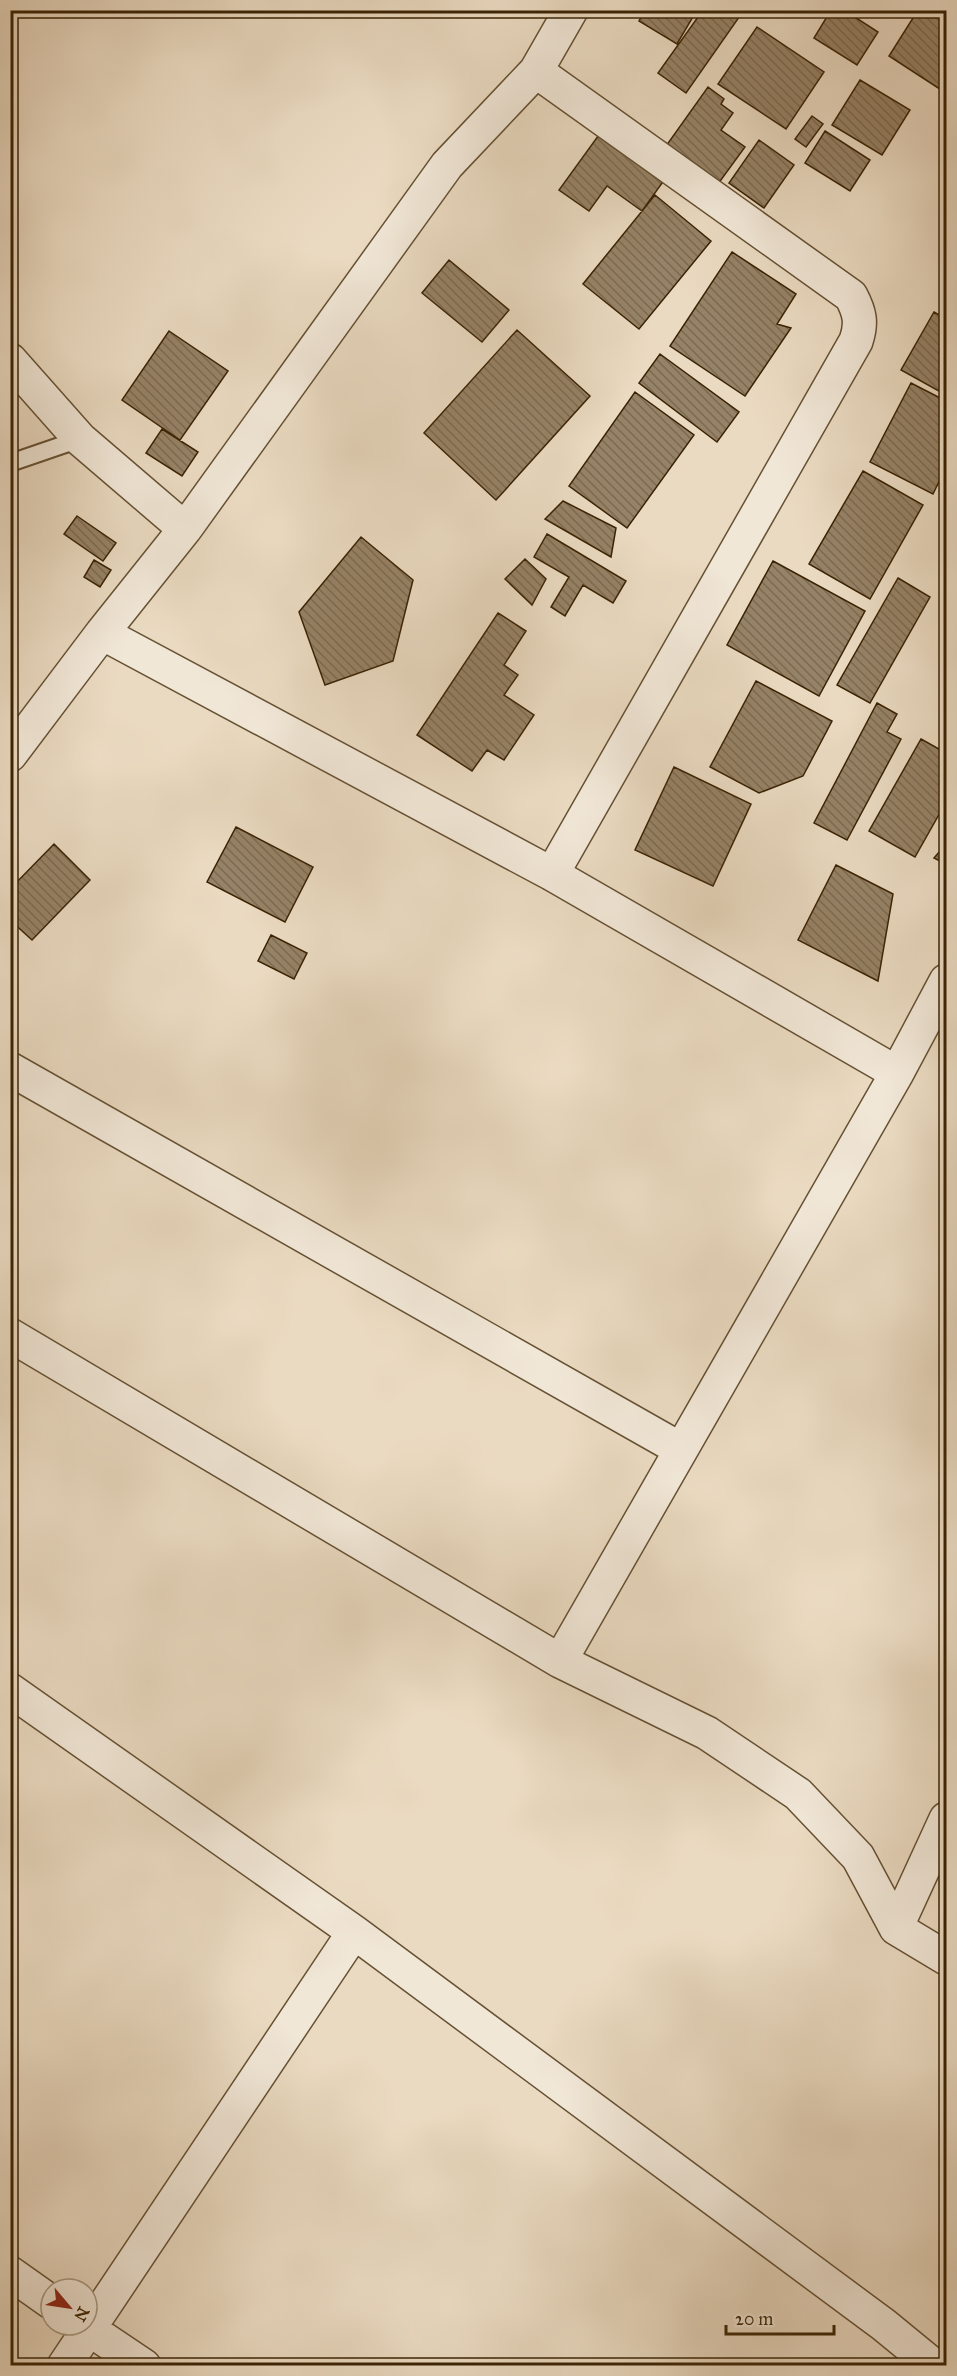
<svg xmlns="http://www.w3.org/2000/svg" width="957" height="2376" font-family="'IM FELL Great Primer',serif">
<defs>
<pattern id="building-back-hatch" width="6" height="6" patternUnits="userSpaceOnUse" patternTransform="scale(1.5)"><rect width="6" height="6" fill="#968266"/><path d="M-1 5l2 2M0 0l6 6M5-1l2 2" fill="none" stroke="#7b6a52"/></pattern>
</defs>
<rect width="100%" height="100%" fill="#eadac1"/>
<filter id="stains"><feTurbulence type="fractalNoise" baseFrequency=".00333" numOctaves="4"/><feColorMatrix values="0 0 0 0 .2 0 0 0 0 .09 0 0 0 0 .02 0 0 0 .5 -.17"/></filter>
<radialGradient id="worn" r=".72"><stop offset=".6" stop-color="#630" stop-opacity="0"/><stop offset="1" stop-color="#630" stop-opacity=".3"/></radialGradient>
<path fill="url(#building-back-hatch)" stroke="#3a2304" stroke-width="1.5" d="M645,10H697L677,44L639,21Z
M703,10H738L742,13L686,93L658,73Z
M831,10H844L878,32L857,65L814,38Z
M918,10H946V93L889,56Z
M757,27L824,72L786,129L718,84Z
M860,80L910,110L882,155L832,125Z
M708,87L724,99L721,104L733,113L721,130L745,147L718,184L666,146Z
M812,116L823,124L806,147L795,139Z
M825,131L870,160L850,191L805,163Z
M601,132L665,179L642,211L607,186L589,211L559,190Z
M759,140L794,165L764,208L729,183Z
M655,195L711,241L639,329L583,284Z
M732,252L796,294L777,324L791,328L745,396L670,346Z
M449,260L509,310L482,342L422,293Z
M934,312L946,319V395L901,370Z
M517,330L590,396L496,500L424,433Z
M169,331L228,371L180,440L122,400Z
M660,354L739,412L717,442L639,383Z
M911,383L946,401V433L941,445L946,448V467L933,494L870,462Z
M635,392L694,435L627,528L569,486Z
M162,429L198,452L182,476L146,453Z
M863,471L923,505L870,599L809,564Z
M563,501L616,528L611,557L545,519Z
M77,516L116,543L103,561L64,534Z
M547,534L626,581L613,603L583,585L565,616L551,607L569,577L534,557Z
M361,537L413,580L393,661L325,685L299,612Z
M525,559L546,579L532,605L505,579Z
M94,560L111,570L100,587L84,577Z
M773,561L865,611L819,696L727,645Z
M946,570V586L940,582Z
M898,578L930,597L870,703L837,685Z
M498,613L526,631L504,665L518,675L504,695L534,715L504,760L487,750L472,771L417,735Z
M946,677V691L940,687Z
M756,681L832,721L803,776L759,793L710,767Z
M877,703L897,714L887,732L901,739L847,840L814,823Z
M921,739L946,753V802L915,857L869,831Z
M674,767L751,804L713,886L635,850Z
M236,827L313,867L285,922L207,882Z
M54,844L90,880L32,940L10,920V889Z
M946,844V864L934,858Z
M836,865L893,894L878,981L798,940Z
M271,935L307,953L294,979L258,961Z"/>
<g fill="none" stroke-linecap="round" stroke-linejoin="round">
<g stroke="#665133" stroke-width="20">
<path id="lane" d="M10,463L80,439"/>
</g>
<g stroke="#665133" stroke-width="36">
<path id="street" d="M536,71L851,296C860,313 862,323 856,341L552,874
M10,360L80,439L185,529
M102,633L552,874L897,1073
M10,755L102,633L185,529L447,165L536,71L571,10
M10,1069L680,1449
M10,1335L560,1661L707,1733L798,1794L858,1857L896,1928
M560,1661L897,1073L946,981
M10,1690L354,1932L884,2325L934,2366
M946,1819L896,1928L946,1958
M10,2273L51,2302
M83,2325L144,2366
M64,2366L354,1932"/>
</g>
<use href="#lane" stroke="#f1e7d7" stroke-width="16"/>
<use href="#street" stroke="#f1e7d7" stroke-width="33"/>
</g>
<rect width="957" height="2376" fill="none" stroke="#eadac1" stroke-width="36"/>
<rect x="12" y="12" width="933" height="2352" fill="none" stroke="#3a2304" stroke-width="3"/>
<rect x="18" y="18" width="921" height="2340" fill="none" stroke="#3a2304" stroke-width="1.5"/>
<g transform="translate(69 2307) rotate(119)"><circle r="28" fill="#f1e7d7" stroke="#a89983" stroke-width="1.5"/>
<path d="M0-4.5L10 22L0 15L-10 22Z" fill="#8f2418"/>
<text y="-9" font-size="16" font-weight="bold" text-anchor="middle" fill="#3a2304">N</text>
</g>
<path d="M726 2325v9h108v-9" fill="none" stroke="#3a2304" stroke-width="3"/>
<text x="735" y="2325" font-size="18" fill="#3a2304" stroke="#f1e7d7" stroke-width="4.5" paint-order="stroke">20 m</text>
<rect width="100%" height="100%" filter="url(#stains)"/>
<rect width="100%" height="100%" fill="url(#worn)"/>
</svg>
